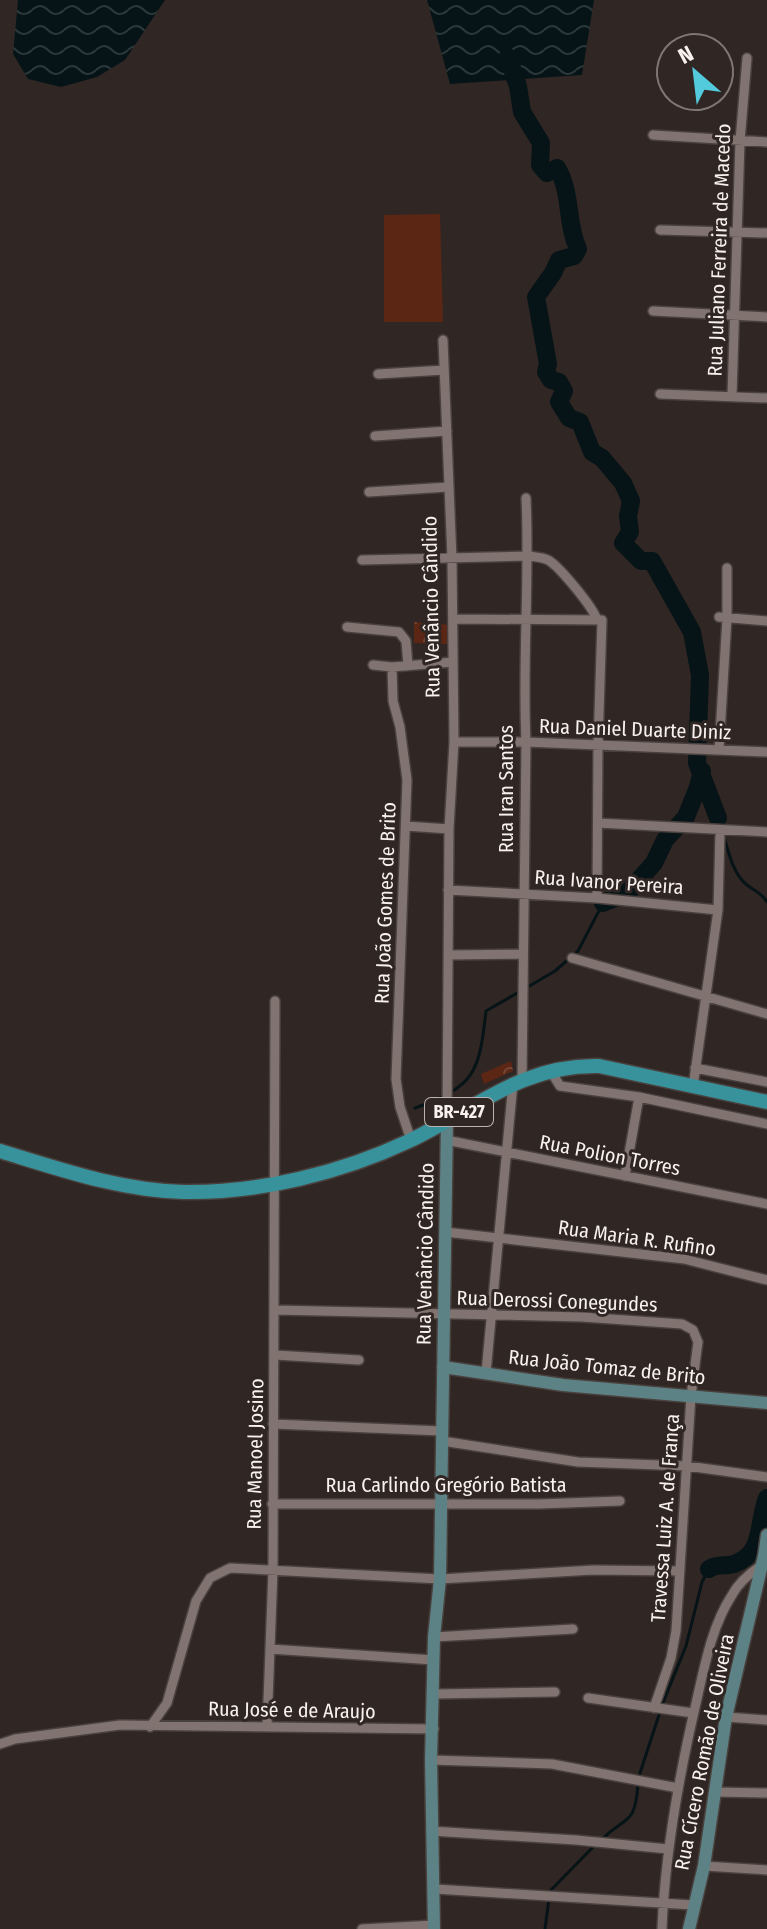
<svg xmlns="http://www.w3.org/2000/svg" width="767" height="1929" font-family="'Fira Sans Condensed',sans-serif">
<defs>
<pattern id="park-crowns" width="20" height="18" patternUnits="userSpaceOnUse" patternTransform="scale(2)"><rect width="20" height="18" fill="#5c2615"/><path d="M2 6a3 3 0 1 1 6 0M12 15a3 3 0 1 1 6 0" fill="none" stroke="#744637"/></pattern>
<pattern id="water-waves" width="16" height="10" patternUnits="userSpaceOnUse" patternTransform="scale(2)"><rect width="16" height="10" fill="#061417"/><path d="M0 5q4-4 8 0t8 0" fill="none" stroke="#2b3739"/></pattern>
</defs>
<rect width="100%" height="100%" fill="#302623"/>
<path fill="url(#park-crowns)" d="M414,622L450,625V644L414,643Z
M511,1061L513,1071L484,1084L481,1074Z"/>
<path fill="#5c2615" d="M440,214L443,322H384V215Z"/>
<path fill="url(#water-waves)" d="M18,0H165L125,60L97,77L61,87L28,79L13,54Z
M427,0H594L582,75L450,84Z"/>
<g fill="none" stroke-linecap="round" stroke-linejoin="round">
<path stroke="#061417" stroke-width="3" d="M724,837C729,853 733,874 747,885C756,892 761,892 767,902
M526,988L555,971L578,951L603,903
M415,1108C475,1086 479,1074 486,1011L519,992
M662,1705L686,1646L702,1582L709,1569
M639,1776L660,1712
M601,1840C626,1815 635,1827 638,1784
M545,1929L550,1891L595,1845"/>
<path stroke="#061417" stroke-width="18" d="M508,57L518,86L522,112L541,143L540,165L547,173L557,168C572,192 566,223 578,249L574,256L559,260L553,273L536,297L548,364L546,372L551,380L559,382L564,391L559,402L569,418L580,422L592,452L602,458L623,483L631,501L628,516L630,532L623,543L641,561H652L692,632L700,675L697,763L718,818
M603,903L627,893L654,863L665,840L686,817L698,787L702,771
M709,1569C718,1563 725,1567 734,1564C765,1553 757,1523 767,1498"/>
<g stroke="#49413e" stroke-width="12">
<path id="street" d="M653,135L767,142
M660,230L767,233
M653,311L767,317
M443,340L452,559L454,742L449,829L447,1119
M378,374L444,370
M660,394L767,398
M732,396L740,141L747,58
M375,436L447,431
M369,492L448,487
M362,560L529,556C535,557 542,557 548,560C559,566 593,607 597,620
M719,617L767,621
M453,619L602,620L598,745L597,898
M347,627L399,632L406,641L408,666
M373,665L392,667L453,662
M392,667L393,701L400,727L407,780L396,1079L400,1107L411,1140
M454,742H526L767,752
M719,750L727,618V568
M598,823L767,832
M406,826L449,829
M448,890L597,898L718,910
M448,955L522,954
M572,958L767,1014
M695,1068L767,1082
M550,1070L560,1086L639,1097L767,1124
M522,1079L526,742C522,661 530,580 526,498
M693,1087L718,910L720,831
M446,1140L767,1204
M625,1176L639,1097
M445,1232L684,1259L767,1280
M275,1310L582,1317L682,1324L693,1330L698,1342L691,1396L676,1631L671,1658L654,1708
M275,1355L359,1360
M486,1373L513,1083
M273,1424L442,1431
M442,1441L578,1462L687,1466L767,1477
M272,1504H539L620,1501
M434,1637L573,1629
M270,1649L434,1660
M435,1694L555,1692
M588,1698L693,1713
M726,1717L767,1720
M150,1727L167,1703L196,1601L210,1578L230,1568L440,1579L593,1570L680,1571
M267,1727L273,1570L275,1001
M0,1744L15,1739L120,1725L434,1729
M431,1760L552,1764L678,1788
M715,1792L767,1793
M431,1831L576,1840L668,1849
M704,1866L767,1870
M435,1889L693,1905
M362,1929L434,1925
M662,1929C665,1851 679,1775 697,1699C705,1664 712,1626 732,1595C739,1582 750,1573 762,1565"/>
</g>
<g stroke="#49413e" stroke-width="15">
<path id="secondary" d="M443,1367L563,1385L767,1403
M434,1929L431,1760L434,1637L440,1579L447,1119
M689,1929L704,1866L726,1717L764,1556L767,1535"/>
</g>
<g stroke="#49413e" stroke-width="17">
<path id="primary" d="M0,1151C59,1169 122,1191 184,1192C260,1193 341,1173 409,1141C474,1110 522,1064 599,1066L767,1102"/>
</g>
<use href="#street" stroke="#807370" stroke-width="9"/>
<use href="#secondary" stroke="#5c8286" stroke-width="12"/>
<use href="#primary" stroke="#37929c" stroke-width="14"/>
</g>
<g text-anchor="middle" stroke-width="6" stroke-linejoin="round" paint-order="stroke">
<rect fill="#302623" stroke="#bcb4b2" stroke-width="2" x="425" y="1098" width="68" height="28" rx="6"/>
<g font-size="18" font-weight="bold" fill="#f8f1ef">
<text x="459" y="1118">BR-427</text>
</g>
<g font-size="20" fill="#f8f1ef" stroke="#302623">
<text transform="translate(719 250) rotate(-88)" y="7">Rua Juliano Ferreira de Macedo</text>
<text transform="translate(431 607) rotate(-91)" y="7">Rua Venâncio Cândido</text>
<text transform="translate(635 729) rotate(2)" y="7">Rua Daniel Duarte Diniz</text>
<text transform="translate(506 789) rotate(-90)" y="7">Rua Iran Santos</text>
<text transform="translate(609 882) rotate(4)" y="7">Rua Ivanor Pereira</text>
<text transform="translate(385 903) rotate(-88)" y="7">Rua João Gomes de Brito</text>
<text transform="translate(610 1155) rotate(11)" y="7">Rua Polion Torres</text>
<text transform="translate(637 1238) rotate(8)" y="7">Rua Maria R. Rufino</text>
<text transform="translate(425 1254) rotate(-89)" y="7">Rua Venâncio Cândido</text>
<text transform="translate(557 1301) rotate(2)" y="7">Rua Derossi Conegundes</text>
<text transform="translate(607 1367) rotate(6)" y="7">Rua João Tomaz de Brito</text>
<text transform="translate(255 1454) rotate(-89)" y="7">Rua Manoel Josino</text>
<text x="446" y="1492">Rua Carlindo Gregório Batista</text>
<text transform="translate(665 1518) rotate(-86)" y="7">Travessa Luiz A. de França</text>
<text transform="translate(292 1710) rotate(1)" y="7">Rua José e de Araujo</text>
<text transform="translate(704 1752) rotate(-79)" y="7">Rua Cícero Romão de Oliveira</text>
</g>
</g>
<g transform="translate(695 72) rotate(332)"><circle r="38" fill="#302623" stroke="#807775" stroke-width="2"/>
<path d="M0-6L14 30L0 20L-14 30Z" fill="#54cadd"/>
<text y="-12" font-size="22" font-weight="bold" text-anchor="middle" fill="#f8f1ef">N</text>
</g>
</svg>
